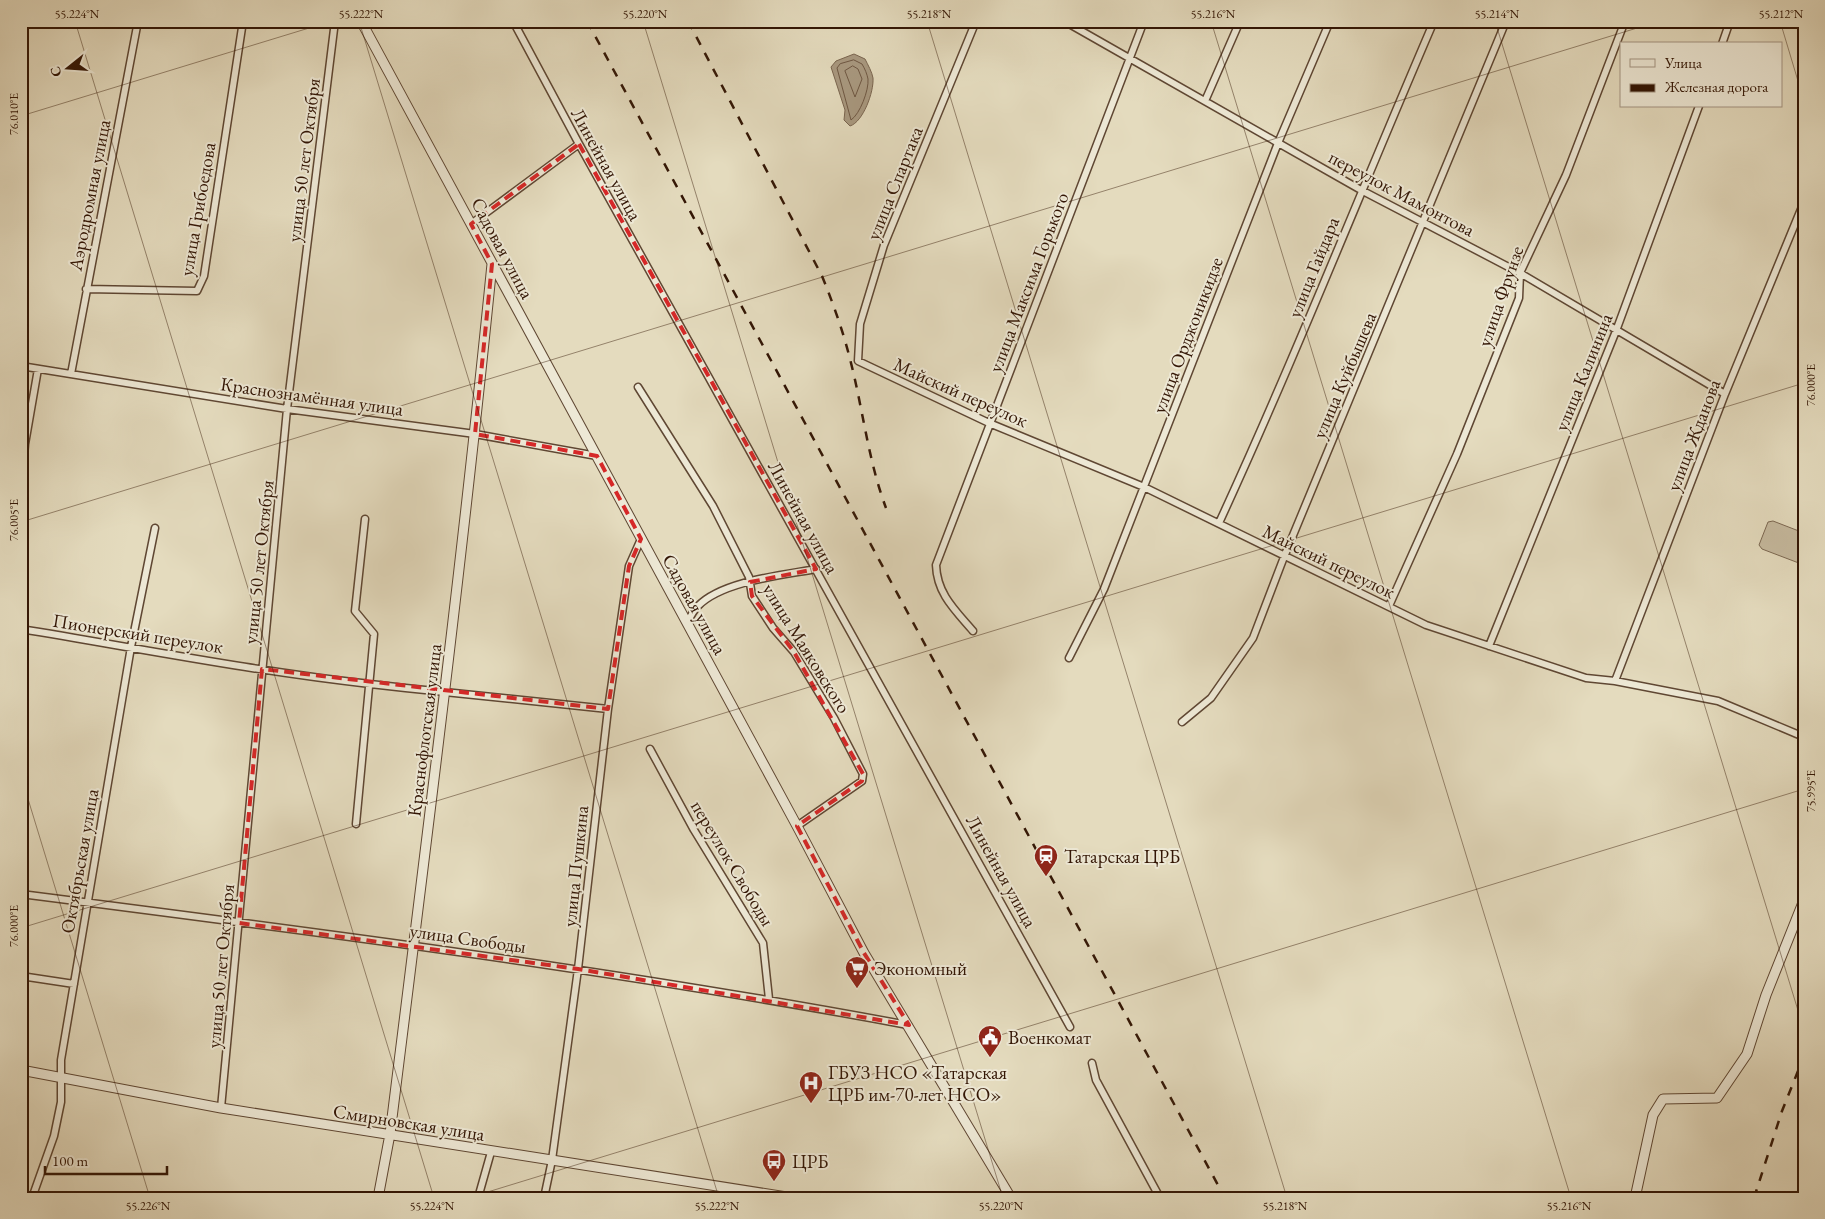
<svg xmlns="http://www.w3.org/2000/svg" width="1825" height="1219" font-family="'EB Garamond',serif">
<rect width="100%" height="100%" fill="#e4dbbe"/>
<filter id="stains"><feTurbulence type="fractalNoise" baseFrequency=".004" numOctaves="4"/><feColorMatrix values="0 0 0 0 .2 0 0 0 0 .09 0 0 0 0 .02 0 0 0 .5 -.17"/></filter>
<radialGradient id="worn" r=".72"><stop offset=".6" stop-color="#630" stop-opacity="0"/><stop offset="1" stop-color="#630" stop-opacity=".3"/></radialGradient>
<path fill="#c6ba9f" stroke="#7c6852" d="M1773,521L1804,533V565L1762,549L1759,545L1768,522Z"/>
<path fill="#a8987f" stroke="#79644e" d="M854,54L865,59C868,65 872,72 873,78C874,92 863,122 850,126L844,120L845,110L831,67L836,61Z"/>
<g fill="none" stroke-linecap="round" stroke-linejoin="round">
<path stroke="#6e5742" stroke-width="1" d="M854,60L862,64C865,69 867,74 868,79C869,90 860,114 851,120L837,68L840,64Z
M853,66L858,69L862,79L855,97L845,71Z"/>
<g stroke="#5f4733" stroke-width="9">
<path id="minor" d="M513,21L579,144L1070,1027
M976,21L884,245L860,324L858,361L989,423L1144,487L1426,625L1586,678L1615,681L1718,701L1804,737
M1064,21L1361,190L1520,273L1725,394
M1722,44L1730,21
M1205,101L1240,21
M471,224L579,144
M86,289L197,291L204,276L243,21
M21,366L287,409L475,434L597,456
M71,374L138,21
M638,387L713,506L749,577L752,596L773,628L794,652L834,718L863,774L862,781L797,826
M21,495L25,444L38,369
M1219,523C1295,358 1362,188 1434,21
M1389,606L1457,454L1519,298L1520,273L1566,175L1625,21
M687,623C690,617 693,611 698,606C722,581 783,575 816,569
M21,629C137,648 253,671 370,684C449,693 528,700 608,709
M973,631C955,610 937,594 936,565L1144,21
M1489,646L1616,331L1699,106
M1069,658L1104,589L1278,143L1330,21
M1615,681L1725,394L1804,202
M1182,722L1211,698L1253,638L1284,557L1506,21
M650,749L694,830L763,943L769,999
M356,824L374,634L355,611L365,519
M21,894C318,932 614,970 908,1025
M21,976L74,984
M1092,1063L1096,1080L1160,1198
M221,1108L287,409L335,21
M32,1198L54,1136L61,1102V1060L131,647L155,528
M478,1198L491,1152
M544,1198L552,1160L578,969L608,709L629,566L641,539"/>
</g>
<g stroke="#5f4733" stroke-width="11">
<path id="tertiary" d="M361,21L797,826L864,953L1011,1198
M21,1070L221,1108L793,1198
M378,1198L390,1134C426,845 463,555 492,264
M1635,1198L1653,1115L1663,1099L1717,1098L1747,1054L1766,995L1804,900"/>
</g>
<use href="#minor" stroke="#ede8d5" stroke-width="6"/>
<use href="#tertiary" stroke="#ede8d5" stroke-width="9"/>
<path stroke="#331605" stroke-width="2.5" stroke-dasharray="9 9" stroke-linecap="butt" d="M587,21L1225,1198
M688,21L822,276C833,303 843,331 850,359C863,409 868,460 886,508
M1754,1198L1782,1111L1804,1056"/>
</g>
<path fill="none" stroke="#d62828" stroke-width="4" stroke-dasharray="10 6" stroke-linejoin="round" d="M579,144L816,569L750,582L752,596L794,652L863,774L862,781L797,826L864,953L909,1025L578,969L239,923L262,669L608,709L629,566L641,539L597,456L475,434L492,264L471,224Z"/>
<path fill="none" stroke="#331605" stroke-width="1" stroke-opacity="0.45" d="M75,21L434,1198M359,21L719,1198M643,21L1003,1198M927,21L1287,1198M1211,21L1571,1198M1495,21L1804,1030M1780,21L1804,101M21,116L332,21M21,522L1660,21M21,776L150,1198M21,928L1804,383M468,1198L1804,789M1796,1198L1804,1195"/>
<defs>
<g id="station-pin" transform="scale(1.25)"><path d="M0 17L-7.5 6A9.5 9.5 0 1 1 7.5 6Z" fill="#8f2418" stroke="#ede8d5"/><path d="M-3-6H3Q5-6 5-4V2Q5 4 3 4L4.5 6H3L1.5 4h-3L-3 6H-4.5L-3 4Q-5 4-5 2V-4Q-5-6-3-6ZM-3.5-4v3h7v-3ZM-3.5 1v1.5H-2V1ZM2 1v1.5H3.5V1Z" fill="#fff"/></g>
<g id="supermarket-pin" transform="scale(1.25)"><path d="M0 17L-7.5 6A9.5 9.5 0 1 1 7.5 6Z" fill="#8f2418" stroke="#ede8d5"/><path d="M-6-5.5h2.5l.6 2H6L4.5 2H-2.5L-4.4-4H-6ZM-1.5 3.2a1.3 1.3 0 1 0 .1 0ZM3 3.2a1.3 1.3 0 1 0 .1 0Z" fill="#fff"/></g>
<g id="civic-pin" transform="scale(1.25)"><path d="M0 17L-7.5 6A9.5 9.5 0 1 1 7.5 6Z" fill="#8f2418" stroke="#ede8d5"/><path d="M-.6-6.5H3V-4.5H.6V-3L4-1V1h2V6H-6V1h2V-1L-.6-3ZM-1.2 2.5V6h2.4V2.5Z" fill="#fff"/></g>
<g id="hospital-pin" transform="scale(1.25)"><path d="M0 17L-7.5 6A9.5 9.5 0 1 1 7.5 6Z" fill="#8f2418" stroke="#ede8d5"/><path d="M-5-5h3v3.5h4V-5h3V5h-3V1.5h-4V5h-3Z" fill="#fff"/></g>
<g id="bus-pin" transform="scale(1.25)"><path d="M0 17L-7.5 6A9.5 9.5 0 1 1 7.5 6Z" fill="#8f2418" stroke="#ede8d5"/><path d="M-5-6H5V4H4V6H2V4H-2V6H-4V4H-5ZM-3.5-4V0h7V-4ZM-3.5 1.2v1.5H-2V1.2ZM2 1.2v1.5H3.5V1.2Z" fill="#fff"/></g>
</defs>
<g fill-rule="evenodd">
<use href="#station-pin" x="1046" y="856"/>
<use href="#supermarket-pin" x="857" y="968"/>
<use href="#civic-pin" x="990" y="1037"/>
<use href="#hospital-pin" x="811" y="1083"/>
<use href="#bus-pin" x="774" y="1161"/>
</g>
<g text-anchor="middle" stroke-width="4" stroke-linejoin="round" paint-order="stroke">
<g font-size="19" fill="#331605" stroke="#ede8d5">
<text transform="translate(303 160) rotate(-83)" y="7">улица 50 лет Октября</text>
<text transform="translate(607 164) rotate(61)" y="7">Линейная улица</text>
<text transform="translate(894 183) rotate(-68)" y="7">улица Спартака</text>
<text transform="translate(1402 193) rotate(28)" y="7">переулок Мамонтова</text>
<text transform="translate(89 195) rotate(-79)" y="7">Аэродромная улица</text>
<text transform="translate(197 209) rotate(-80)" y="7">улица Грибоедова</text>
<text transform="translate(503 248) rotate(62)" y="7">Садовая улица</text>
<text transform="translate(1313 267) rotate(-68)" y="7">улица Гайдара</text>
<text transform="translate(1028 282) rotate(-69)" y="7">улица Максима Горького</text>
<text transform="translate(1500 296) rotate(-71)" y="7">улица Фрунзе</text>
<text transform="translate(1187 335) rotate(-69)" y="7">улица Орджоникидзе</text>
<text transform="translate(1583 372) rotate(-68)" y="7">улица Калинина</text>
<text transform="translate(1344 375) rotate(-67)" y="7">улица Куйбышева</text>
<text transform="translate(961 392) rotate(24)" y="7">Майский переулок</text>
<text transform="translate(312 396) rotate(8)" y="7">Краснознамённая улица</text>
<text transform="translate(1693 435) rotate(-69)" y="7">улица Жданова</text>
<text transform="translate(804 517) rotate(61)" y="7">Линейная улица</text>
<text transform="translate(1329 561) rotate(26)" y="7">Майский переулок</text>
<text transform="translate(258 562) rotate(-84)" y="7">улица 50 лет Октября</text>
<text transform="translate(695 604) rotate(61)" y="7">Садовая улица</text>
<text transform="translate(138 633) rotate(9)" y="7">Пионерский переулок</text>
<text transform="translate(807 648) rotate(58)" y="7">улица Маяковского</text>
<text transform="translate(424 730) rotate(-83)" y="7">Краснофлотская улица</text>
<text transform="translate(79 861) rotate(-80)" y="7">Октябрьская улица</text>
<text transform="translate(733 863) rotate(59)" y="7">переулок Свободы</text>
<text transform="translate(575 866) rotate(-84)" y="7">улица Пушкина</text>
<text transform="translate(1002 871) rotate(61)" y="7">Линейная улица</text>
<text transform="translate(468 938) rotate(8)" y="7">улица Свободы</text>
<text transform="translate(220 966) rotate(-85)" y="7">улица 50 лет Октября</text>
<text transform="translate(409 1122) rotate(9)" y="7">Смирновская улица</text>
</g>
<g font-size="19" fill="#331605" stroke="#ede8d5" text-anchor="start">
<text x="1064" y="863">Татарская ЦРБ</text>
<text x="874" y="975">Экономный</text>
<text x="1008" y="1044">Военкомат</text>
<text x="828" y="1079">ГБУЗ НСО «Татарская<tspan x="828" dy="22">ЦРБ им-70-лет НСО»</tspan></text>
<text x="792" y="1168">ЦРБ</text>
</g>
</g>
<rect width="1825" height="1219" fill="none" stroke="#e4dbbe" stroke-width="55"/>
<rect x="1620" y="42" width="162" height="65" fill="#ede8d5" stroke="#a39482"/>
<rect x="1630" y="59" width="25" height="8" fill="#ede8d5" stroke="#a39482"/>
<text x="1665" y="68" font-size="15" fill="#331605">Улица</text>
<rect x="1630" y="84" width="25" height="8" fill="#331605" stroke="#a39482"/>
<text x="1665" y="92" font-size="15" fill="#331605">Железная дорога</text>
<g transform="translate(68 68) rotate(253)" stroke="#ede8d5" stroke-width="4" paint-order="stroke">
<path d="M0-4L9 19L0 12L-9 19Z" fill="#331605"/>
<text y="-8" font-size="14" font-weight="bold" text-anchor="middle" fill="#331605">С</text>
</g>
<path d="M45 1166v8h122v-8" fill="none" stroke="#331605" stroke-width="2.5"/>
<text x="52" y="1166" font-size="15" fill="#331605" stroke="#ede8d5" stroke-width="4" paint-order="stroke">100 m</text>
<rect x="28" y="28" width="1770" height="1164" fill="none" stroke="#331605" stroke-width="2"/>
<g font-size="12" text-anchor="middle" fill="#331605">
<text x="77" y="18">55.224°N</text>
<text x="361" y="18">55.222°N</text>
<text x="645" y="18">55.220°N</text>
<text x="929" y="18">55.218°N</text>
<text x="1213" y="18">55.216°N</text>
<text x="1497" y="18">55.214°N</text>
<text x="1781" y="18">55.212°N</text>
<text transform="translate(14 114) rotate(-90)" y="4">76.010°E</text>
<text transform="translate(1811 385) rotate(-90)" y="4">76.000°E</text>
<text transform="translate(14 520) rotate(-90)" y="4">76.005°E</text>
<text transform="translate(1811 791) rotate(-90)" y="4">75.995°E</text>
<text transform="translate(14 926) rotate(-90)" y="4">76.000°E</text>
<text x="148" y="1210">55.226°N</text>
<text x="432" y="1210">55.224°N</text>
<text x="717" y="1210">55.222°N</text>
<text x="1001" y="1210">55.220°N</text>
<text x="1285" y="1210">55.218°N</text>
<text x="1569" y="1210">55.216°N</text>
</g>
<rect width="100%" height="100%" filter="url(#stains)"/>
<rect width="100%" height="100%" fill="url(#worn)"/>
</svg>
